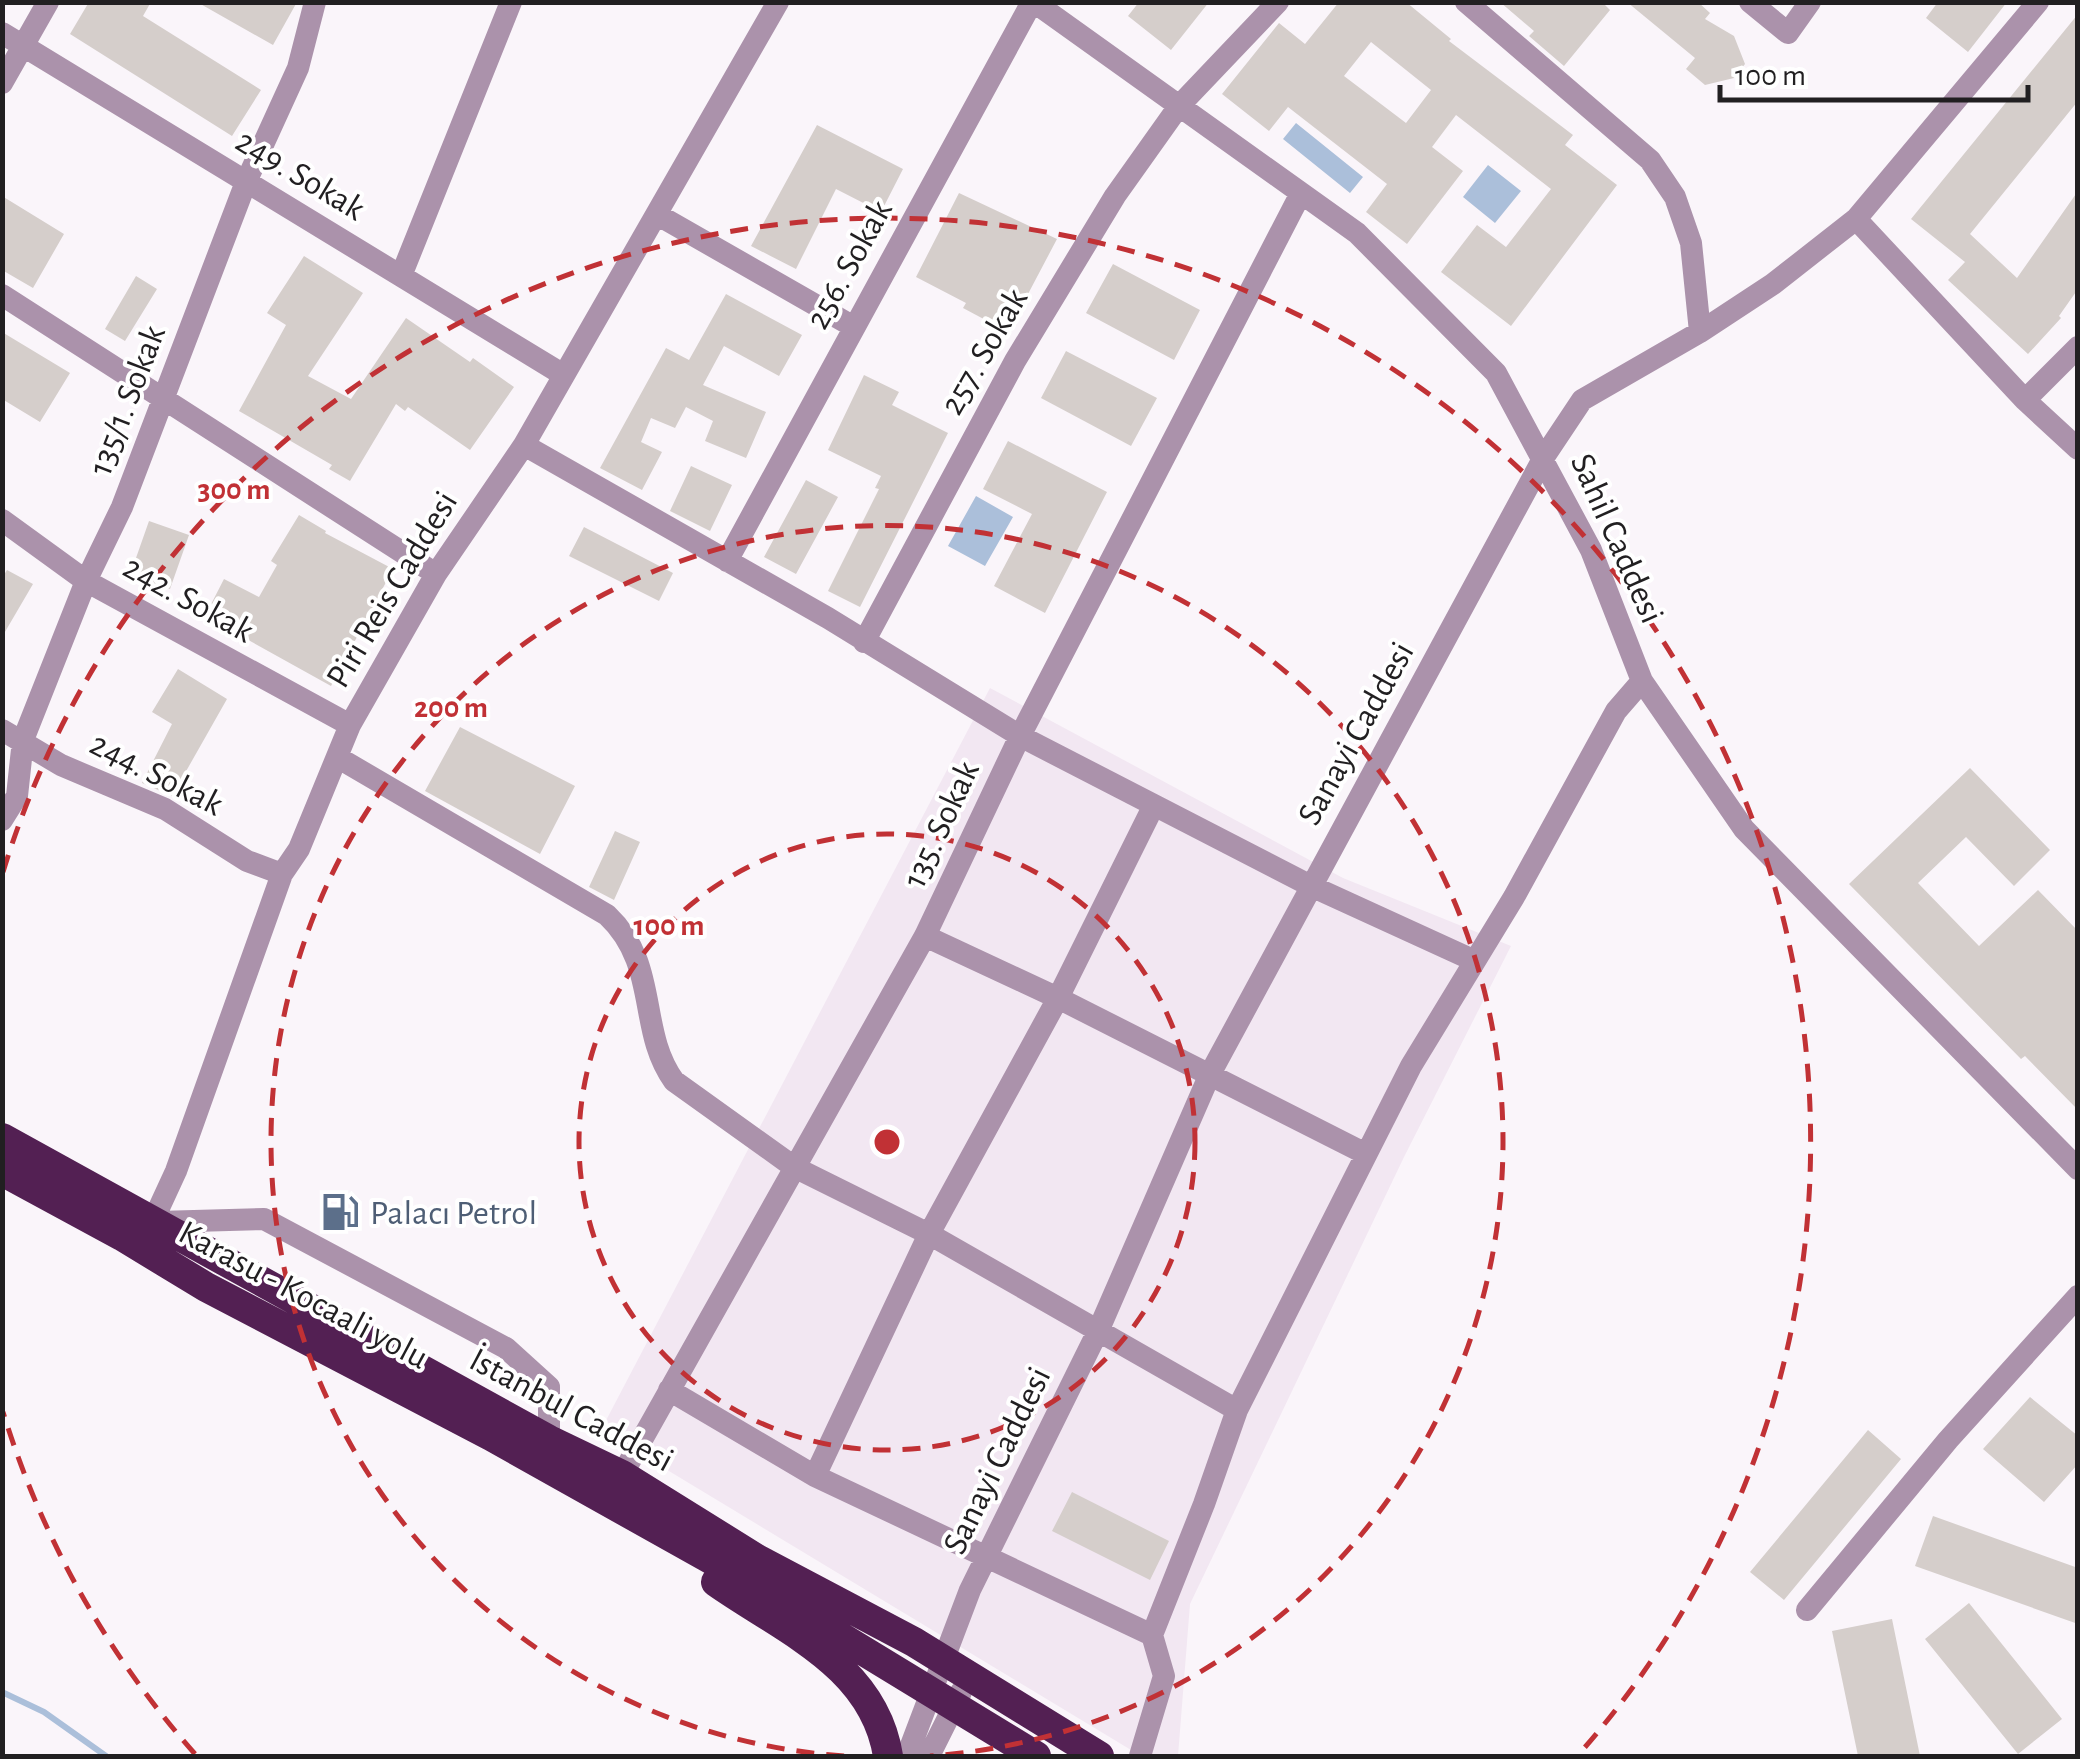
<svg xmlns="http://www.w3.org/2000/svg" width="2080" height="1759" font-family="'Alegreya Sans',sans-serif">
<rect width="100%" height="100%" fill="#faf5fa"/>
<path fill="#f2e7f2" d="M990,688L1343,878L1511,946L1404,1157L1190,1604L1178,1756H1141L601,1430Z"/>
<path fill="#abbfda" d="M1296,123L1363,177L1350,193L1283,139Z
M1488,165L1521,191L1495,223L1463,197Z
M976,496L1013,517L985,566L948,546Z"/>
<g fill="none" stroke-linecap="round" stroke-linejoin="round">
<path stroke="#abbfda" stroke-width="6" d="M2,1692L44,1712L106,1756"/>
</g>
<path fill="#d5cecb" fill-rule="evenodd" d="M89,2H151L143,16L261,90L232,136L70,34Z
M197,2H297L273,45Z
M1139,2H1209L1171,50L1128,16Z
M1339,2H1406L1451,39L1449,41L1573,135L1565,145L1617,185L1511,326L1441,272L1477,225L1506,247L1551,189L1456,115L1432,147L1463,171L1407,244L1366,212L1387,184L1288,107L1269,131L1222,94L1279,23L1305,44ZM1371,42L1431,90L1406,123L1344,76Z
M1500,2H1602L1610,10L1564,66L1529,36L1534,31Z
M1627,2H1698L1710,13L1705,19L1734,36L1745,64L1734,78L1705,85L1686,69L1695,58Z
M1938,2H2007L1968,52L1926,18Z
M2078,14V101L1970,234L2017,278L2078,191V289L2059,316L2061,318L2028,354L1948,280L1965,262L1911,219Z
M817,125L903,169L881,212L836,189L796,269L751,246Z
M959,193L1057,239L1008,332L963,308L966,303L916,277Z
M2,196L64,234L33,288L2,270Z
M304,256L363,293L308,376L351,399L406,318L470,362L473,358L514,387L470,450L408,407L405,411L396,404L350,481L329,469L332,465L239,411L286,325L267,313Z
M1113,264L1200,310L1174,360L1086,313Z
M136,276L157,289L125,341L105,329Z
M726,294L802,335L779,376L724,346L703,385L766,412L746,458L705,441L713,421L686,407L675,428L651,418L641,442L662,452L642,490L600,468L666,348L689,360Z
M2,332L70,373L40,422L2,399Z
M1066,351L1157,398L1131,446L1041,398Z
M864,375L899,392L892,405L948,433L860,607L828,591L879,489L875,488L881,476L828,450Z
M1008,441L1107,492L1045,613L994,586L1032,514L983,489Z
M691,466L732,485L710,531L670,511Z
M806,480L838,497L796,574L764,557Z
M299,515L326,531L325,533L393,569L331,686L205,616L224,579L259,597L277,565L271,561Z
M149,521L189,535L170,589L130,575Z
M584,527L673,573L659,601L569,556Z
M7,570L33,584L2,637V578Z
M178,669L227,699L172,796L142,783L172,724L152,712Z
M460,727L575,786L540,854L425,791Z
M1970,768L2050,850L2014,886L1966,837L1918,883L1979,946L2038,890L2078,931V1110L2025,1056L2021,1059L1849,884Z
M615,831L640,842L614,900L589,887Z
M2030,1397L2078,1436V1464L2044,1502L1983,1449Z
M1868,1430L1901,1459L1784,1600L1750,1572Z
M1072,1492L1169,1541L1150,1580L1052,1531Z
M1933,1516L2078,1568V1624L1915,1566Z
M1969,1603L2062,1719L2018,1754L1925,1639Z
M1892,1619L1920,1756H1858L1832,1631Z"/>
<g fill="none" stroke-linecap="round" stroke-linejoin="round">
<path stroke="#ab92ab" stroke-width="22" d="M1034,2L1357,233L1496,373L1591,550L1642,681L1744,829L2078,1169
M1466,2L1650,160L1675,197L1691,243L1700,332
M1750,2L1788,33L1810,2
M2,33L562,374
M2,83L48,2
M658,215L854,327
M1856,219L2025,400L2078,449
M401,276L511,2
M2,295L436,574
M2025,400L2078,347
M524,445L828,618L1020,736L1311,886L1475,961
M2,520L86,581L350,725
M727,561L1032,2
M864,642L1015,361L1115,196L1179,106L1278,2
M2,730L61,765L165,809L247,861L282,874
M337,757L607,915C660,965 637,1030 674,1081L794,1167L929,1234L1237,1410
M2,820L17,796L23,740L86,581L122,507L246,182L298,68L315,2
M925,936L1058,998L1366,1154
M158,1222L264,1219L506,1348L549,1387V1440
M146,1236L176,1171L282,874L299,849L350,725L436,574L524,445L778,2
M669,1390L815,1476L1152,1635
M622,1475L925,936L1020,736L1301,193
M815,1476L929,1234L1058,998L1154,805
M1807,1610L1948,1440L2078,1296
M907,1756L970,1590L1099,1329L1210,1074L1544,457L1582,400L1700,332L1773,284L1856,219L2038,2
M929,1756L961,1692
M1140,1756L1164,1676L1152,1635L1204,1504L1237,1410L1411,1066L1514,897L1616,711L1642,681"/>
<path stroke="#532053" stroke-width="30" d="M2,1138L549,1440L622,1475L757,1559L914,1642L1099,1756
M2,1171L122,1236L206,1287L491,1436L739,1575L1036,1756
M716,1582C784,1630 874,1665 888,1756"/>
</g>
<g fill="none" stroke="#c13135" stroke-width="5" stroke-dasharray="18 12">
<circle cx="887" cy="1142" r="308"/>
<path d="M844 1756A616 616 0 1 1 930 1756"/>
<path d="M195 1754A924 924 0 0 1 3 1412M3 872A924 924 0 1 1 1579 1754"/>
</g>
<defs>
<g id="fuel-bare" transform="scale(3)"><path d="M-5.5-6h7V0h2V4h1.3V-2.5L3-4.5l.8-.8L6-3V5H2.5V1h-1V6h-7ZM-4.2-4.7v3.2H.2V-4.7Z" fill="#5c6f8a" stroke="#fff" stroke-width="2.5" paint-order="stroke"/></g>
</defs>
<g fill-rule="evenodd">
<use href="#fuel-bare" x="340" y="1212"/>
</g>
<g text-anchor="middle" stroke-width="8" stroke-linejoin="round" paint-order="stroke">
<g font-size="35" fill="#211f21" stroke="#fff">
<text transform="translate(301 174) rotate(31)" y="12">249. Sokak</text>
<text transform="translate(848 264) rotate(-61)" y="12">256. Sokak</text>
<text transform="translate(983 351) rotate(-60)" y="12">257. Sokak</text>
<text transform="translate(126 400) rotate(-69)" y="12">135/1. Sokak</text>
<text transform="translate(1618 538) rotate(66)" y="12">Sahil Caddesi</text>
<text transform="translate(391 589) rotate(-59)" y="12">Piri Reis Caddesi</text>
<text transform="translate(189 598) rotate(29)" y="12">242. Sokak</text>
<text transform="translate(1355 733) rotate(-61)" y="12">Sanayi Caddesi</text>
<text transform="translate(157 773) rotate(27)" y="12">244. Sokak</text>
<text transform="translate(940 824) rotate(-65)" y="12">135. Sokak</text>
<text transform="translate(304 1294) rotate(28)" y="12">Karasu - Kocaali yolu</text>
<text transform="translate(572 1409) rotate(28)" y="12">İstanbul Caddesi</text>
<text transform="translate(996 1460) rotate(-64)" y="12">Sanayi Caddesi</text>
</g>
<g font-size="35" fill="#4e5e75" stroke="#fff" text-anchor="start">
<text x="370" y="1224">Palacı Petrol</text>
</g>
</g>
<circle cx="887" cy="1142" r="15" fill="#c13135" stroke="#fff" stroke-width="5"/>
<g font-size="30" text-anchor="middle" font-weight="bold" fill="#c13135" stroke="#fff" stroke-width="8" stroke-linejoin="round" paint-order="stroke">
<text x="234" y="499">300 m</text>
<text x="451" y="717">200 m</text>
<text x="669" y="935">100 m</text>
</g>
<rect width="2080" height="1759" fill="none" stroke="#211f21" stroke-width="10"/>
<path d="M1720 85v15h308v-15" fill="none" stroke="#211f21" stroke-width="5"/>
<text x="1735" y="85" font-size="30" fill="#211f21" stroke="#ffffff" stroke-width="8" paint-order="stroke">100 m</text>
</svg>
